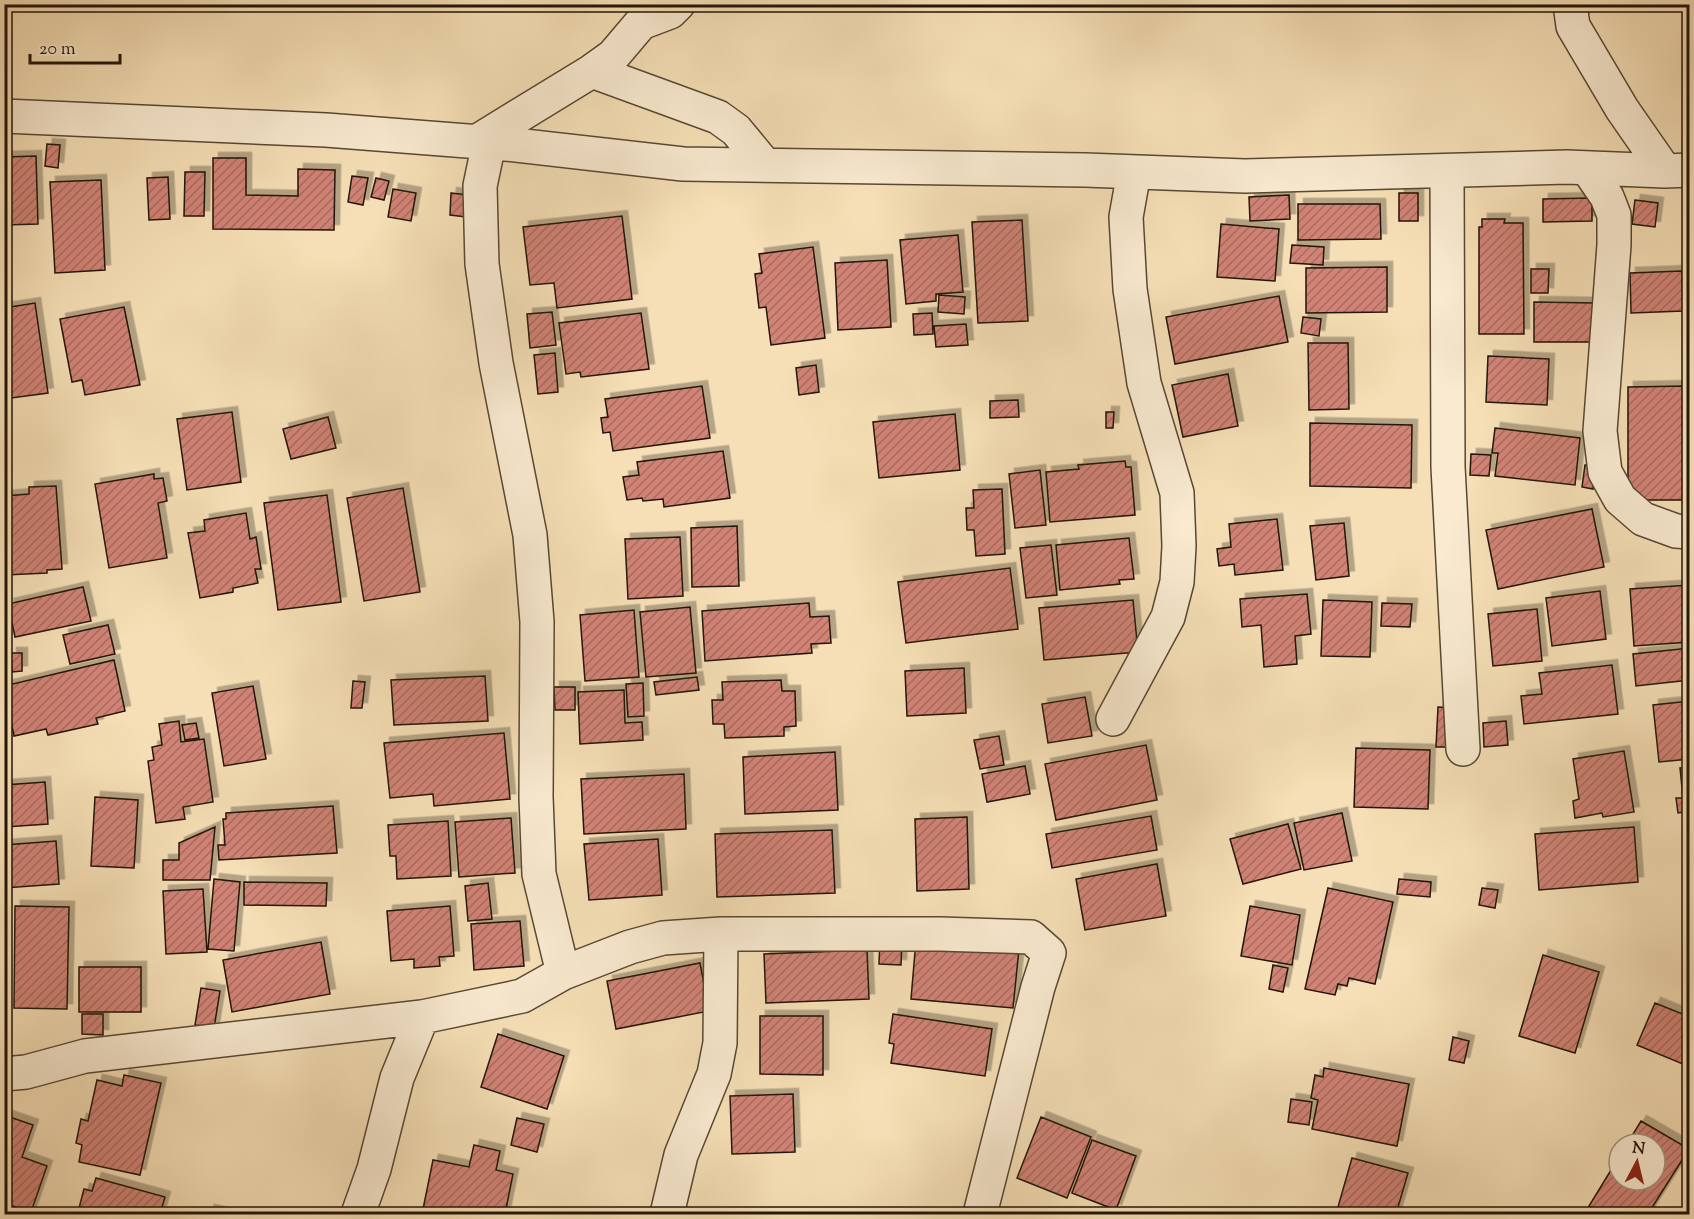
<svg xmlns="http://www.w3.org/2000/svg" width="1694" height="1219" font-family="'Sorts Mill Goudy',serif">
<defs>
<pattern id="building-hatch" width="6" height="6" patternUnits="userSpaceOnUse" patternTransform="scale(1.5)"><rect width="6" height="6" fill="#d18376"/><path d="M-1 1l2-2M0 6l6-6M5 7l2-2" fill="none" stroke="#a96a5f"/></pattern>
<filter id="shadow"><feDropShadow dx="5.5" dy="-5.5" stdDeviation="0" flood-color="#0004"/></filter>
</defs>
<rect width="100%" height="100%" fill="#f6dfb6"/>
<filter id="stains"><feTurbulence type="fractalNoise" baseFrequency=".00333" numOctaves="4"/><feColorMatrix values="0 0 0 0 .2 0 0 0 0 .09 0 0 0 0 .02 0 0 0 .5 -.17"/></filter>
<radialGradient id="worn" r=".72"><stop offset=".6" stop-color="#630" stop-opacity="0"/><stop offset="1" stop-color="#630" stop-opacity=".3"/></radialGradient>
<path fill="url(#building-hatch)" stroke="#221507" stroke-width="1.5" filter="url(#shadow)" d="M47,144L60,145L58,168L45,166Z
M36,156L38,224L4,225V157Z
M213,158H246V195L298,196V169L335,170L334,230L213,229Z
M185,172H205L204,216H184Z
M352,176L368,178L363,205L348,202Z
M168,177L170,219L149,220L147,178Z
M376,178L389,181L384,200L371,197Z
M101,180L105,270L55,273L50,182Z
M393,189L416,193L411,221L388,217Z
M451,193L468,195L466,217L450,215Z
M1399,193H1418V221H1399Z
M1289,195L1290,219L1250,221L1249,197Z
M1592,198V221L1543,222V199Z
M1635,200L1658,203L1655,227L1632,224Z
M1298,204H1380L1381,239L1298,240Z
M622,216L632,299L557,308L554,283L530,285L523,227Z
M1482,219H1505L1504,223H1523L1524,334H1479V227H1482Z
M1022,220L1028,321L978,323L972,222Z
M1221,224L1279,229L1275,281L1217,277Z
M958,235L963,292L936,294V301L906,304L900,240Z
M1292,245L1324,247L1323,265L1290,263Z
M813,247L825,338L771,345L766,307L759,308L755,274L762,273L759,254Z
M887,260L891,327L838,330L835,263Z
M1387,267V312L1306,313V268Z
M1531,269H1549L1548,293H1531Z
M1682,271L1683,311L1631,313L1630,273Z
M939,295L965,297L964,314L938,312Z
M1279,296L1288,342L1175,364L1166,317Z
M1534,302L1596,303V342H1534Z
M35,303L48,393L4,399V308Z
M124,307L140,385L85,395L82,380L72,382L60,319Z
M552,312L556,345L530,348L527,314Z
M641,313L649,369L581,377L580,372L566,374L559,323Z
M932,313L933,334L914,335L913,314Z
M1303,317L1321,319L1319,336L1301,333Z
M966,324L968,345L936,347L934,326Z
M1308,343H1348L1349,409L1309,410Z
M555,353L558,392L538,394L534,355Z
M1488,356L1549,359L1547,405L1486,402Z
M816,365L819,392L799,395L796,368Z
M1228,374L1238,426L1183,437L1172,385Z
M702,386L710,438L613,451L610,432L603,433L601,418L608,417L605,399Z
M1686,386V500H1628V387Z
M1018,400L1019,417L990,418V401Z
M232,412L241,482L187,490L177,419Z
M1106,412H1114L1113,428H1106Z
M955,414L960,470L879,478L873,422Z
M328,417L336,448L291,459L283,429Z
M1310,423L1412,425L1411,488L1310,486Z
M1495,428L1580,438L1575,485L1495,476L1498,453H1492Z
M723,451L730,498L664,507L663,499L643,501L642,498L627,500L623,477L639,475L637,462Z
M1471,454L1491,455L1489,476L1470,475Z
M1125,461L1126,467H1131L1135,515L1050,522L1046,472L1079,469L1078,465Z
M1585,465L1596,466L1593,489L1582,487Z
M1040,470L1046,525L1015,528L1009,474Z
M154,474V479L163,478L167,501L158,503L167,558L109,568L95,484Z
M56,486L62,569L47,570V573L5,575L4,496L29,494V487Z
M403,488L420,592L364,601L347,498Z
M1002,489L1005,554L976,556L974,530H967L966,508H974L973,490Z
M327,495L341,602L278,610L264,503Z
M1592,509L1604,567L1498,589L1486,530Z
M246,513L250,539L256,537L261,569H255L258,583L233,588V592L200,598L188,533L205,531L204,520Z
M1277,519L1283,570L1235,575L1234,564L1219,566L1217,549L1231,547L1229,524Z
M1344,523L1349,576L1316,580L1310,526Z
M737,526L739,586L692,587L691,528Z
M680,537L683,596L628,599L625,539Z
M1129,538L1134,579L1119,580L1120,584L1060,590L1056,545Z
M1051,545L1057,595L1026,598L1020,548Z
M1010,568L1018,629L906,643L898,582Z
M1690,585V642L1634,646L1630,589Z
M83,587L91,621L15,637L8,604Z
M1600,591L1606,639L1552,646L1546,598Z
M1307,594L1311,634L1295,636L1297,664L1264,667L1261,625L1242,627L1240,599Z
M1133,600L1138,652L1044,660L1039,608Z
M1323,600L1372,602L1370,657L1321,656Z
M809,603L810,617L829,616L831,643L811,644L812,653L705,661L702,611Z
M1382,603L1412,604L1410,627L1381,626Z
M690,607L696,673L646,677L640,612Z
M1537,609L1542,661L1493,666L1488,614Z
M634,610L639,677L585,681L580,615Z
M108,625L115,654L70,664L63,635Z
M1690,648V680L1636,686L1633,654Z
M11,653H22V671L12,672Z
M114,660L125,711L96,718L98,724L48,735L46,729L14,736L4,686Z
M1612,665L1618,714L1524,724L1521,696L1542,694L1539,673Z
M964,668L966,713L907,716L905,671Z
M485,676L488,721L394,725L391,680Z
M697,677L699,690L656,695L654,682Z
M781,680L782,691H795L796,726L784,727V736L725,738L724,724H713L712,700H723L722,682Z
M353,681L365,682L362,708H351Z
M643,683L644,716L628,717L626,684Z
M253,686L266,759L224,766L212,693Z
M554,687H575V710H555Z
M624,690L625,723L642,722L643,740L580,744L578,692Z
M1085,697L1092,736L1048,743L1042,704Z
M1690,701V759L1659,762L1653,705Z
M1438,707L1453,708L1451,747H1436Z
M179,721L181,742L204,739L213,802L183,807L185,819L156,823L148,761L154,760L152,747L162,745L159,724Z
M1506,721L1508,745L1484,747L1483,723Z
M196,723L199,738L185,740L182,725Z
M504,733L510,799L434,806L433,794L390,798L384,743Z
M999,736L1004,765L980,769L974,740Z
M1146,745L1157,800L1056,820L1045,764Z
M1356,748L1430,750L1428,809L1354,807Z
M1624,751L1634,812L1603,817L1602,813L1575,818L1573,801L1579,799L1573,759Z
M835,752L838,810L745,814L743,757Z
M1025,766L1030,794L987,802L982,774Z
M1690,767V814H1684V812L1678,813L1676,798H1683L1680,768Z
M684,774L686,829L584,834L581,779Z
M45,782L48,824L5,827L4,785Z
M95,797L138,800L134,868L91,866Z
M333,806L337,853L219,860L218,845H225L223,819H226V813Z
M1342,813L1352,861L1304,870L1294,823Z
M1151,816L1157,850L1052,868L1046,834Z
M967,817L969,889L917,891L915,819Z
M511,818L515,873L459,877L455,822Z
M448,821L451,876L397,879L396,856H390L388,825Z
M1288,824L1301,869L1243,884L1230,839Z
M215,827L210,880H163V860H179V843Z
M1634,827L1638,882L1539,890L1535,834Z
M832,830L835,893L717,897L715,834Z
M658,839L662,895L589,900L584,844Z
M56,841L59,884L4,888V845Z
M1157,864L1166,916L1085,930L1076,879Z
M214,879L240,882L234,951L208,949Z
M1399,879L1431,882L1430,897L1397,894Z
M244,882L327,883L326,906L244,905Z
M488,883L492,919L468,921L465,886Z
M1328,888L1393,902L1375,984L1349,978L1347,986L1338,984L1335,995L1305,989Z
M1482,888L1498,890L1495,908L1479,905Z
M203,889L207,952L166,954L163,891Z
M15,906L69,907L67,1009L14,1008Z
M450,906L454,956L439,957L440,966L414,968V959L391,961L387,911Z
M1250,906L1300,915L1292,965L1241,956Z
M520,921L524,966L474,970L471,924Z
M880,939L902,940L901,965L879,964Z
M916,940L1019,949L1013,1008L911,999Z
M321,942L330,994L232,1012L223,960Z
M867,950L869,999L766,1003L764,954Z
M1543,955L1599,972L1575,1053L1519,1036Z
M700,963L709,1011L616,1029L607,981Z
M1273,965L1288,968L1283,992L1269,989Z
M79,967H141V1012H79Z
M201,988L220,991L214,1028L195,1025Z
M1655,1003L1690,1017V1067L1637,1045Z
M82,1014H103V1035L82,1034Z
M893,1014L992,1029L985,1076L891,1063L894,1044L889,1043Z
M760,1016H823V1075L760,1074Z
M498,1034L564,1056L547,1109L481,1087Z
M1453,1037L1469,1041L1464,1063L1449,1060Z
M1324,1068L1409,1084L1397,1146L1312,1129L1318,1100L1311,1098L1315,1075L1323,1077Z
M124,1075L161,1083L140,1175L79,1162L82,1145L76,1143L81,1119L88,1121L97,1080L122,1086Z
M793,1094L795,1152L732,1154L730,1096Z
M1291,1099L1312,1102L1309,1125L1288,1122Z
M4,1115L33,1125L22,1157L47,1166L31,1212L4,1203Z
M1041,1117L1091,1137L1067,1198L1017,1178Z
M517,1118L544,1124L537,1152L511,1145Z
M1641,1121L1689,1149L1648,1214H1602L1589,1206L1619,1157V1180H1655V1144H1627Z
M1092,1140L1136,1156L1116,1210L1072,1193Z
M474,1145L500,1151L496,1170L513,1174L505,1214H422L433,1160L469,1167Z
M1352,1158L1408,1173L1396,1214H1336Z
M96,1178L165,1197L160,1214H86L87,1211L79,1208L84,1189L92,1191Z
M209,1210L227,1214H208Z"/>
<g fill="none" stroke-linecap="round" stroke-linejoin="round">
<g stroke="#574833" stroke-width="36">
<path id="street" d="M1570,4L1573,26L1622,109L1665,171
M592,71L718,117L736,130L765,165
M4,116L326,130L506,144L683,164L1085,170L1245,176L1567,167L1665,171L1690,170
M476,142L592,71L613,56L641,23L670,12L678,4
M489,143L480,186L482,264L496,363L530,535L537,622L536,797L539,874L563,973
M1587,168L1607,197L1614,215V245L1600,431L1605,472L1620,499L1643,519L1676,531L1690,532
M1447,171L1448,467L1463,749
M1113,719L1168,617L1177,582L1179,546L1177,493L1144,383L1130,289L1126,217L1134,172
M4,1074L26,1072L85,1056L422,1017L522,996L563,973L630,947L663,938L721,934H940L1031,937L1049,953L1038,987L980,1214
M358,1214L374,1169L397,1078L422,1017
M667,1214L681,1155L714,1074L720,1043L721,934"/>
</g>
<use href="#street" stroke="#f9ead0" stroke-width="33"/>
</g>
<rect width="1694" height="1219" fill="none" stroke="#f6dfb6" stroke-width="24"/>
<rect x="6" y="6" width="1682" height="1207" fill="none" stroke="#221507" stroke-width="3"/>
<rect x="12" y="12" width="1670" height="1195" fill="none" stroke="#221507" stroke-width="1.5"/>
<g transform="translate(1637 1162) rotate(7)"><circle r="28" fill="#f9ead0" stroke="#a39580" stroke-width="1.5"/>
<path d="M0-4.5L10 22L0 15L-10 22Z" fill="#8f2418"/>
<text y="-9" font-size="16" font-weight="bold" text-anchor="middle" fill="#221507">N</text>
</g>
<path d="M30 54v9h90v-9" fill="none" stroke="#221507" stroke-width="3"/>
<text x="39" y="54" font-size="18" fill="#221507" stroke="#f9ead0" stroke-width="4.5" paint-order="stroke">20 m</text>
<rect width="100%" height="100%" filter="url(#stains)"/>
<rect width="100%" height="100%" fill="url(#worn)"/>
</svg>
